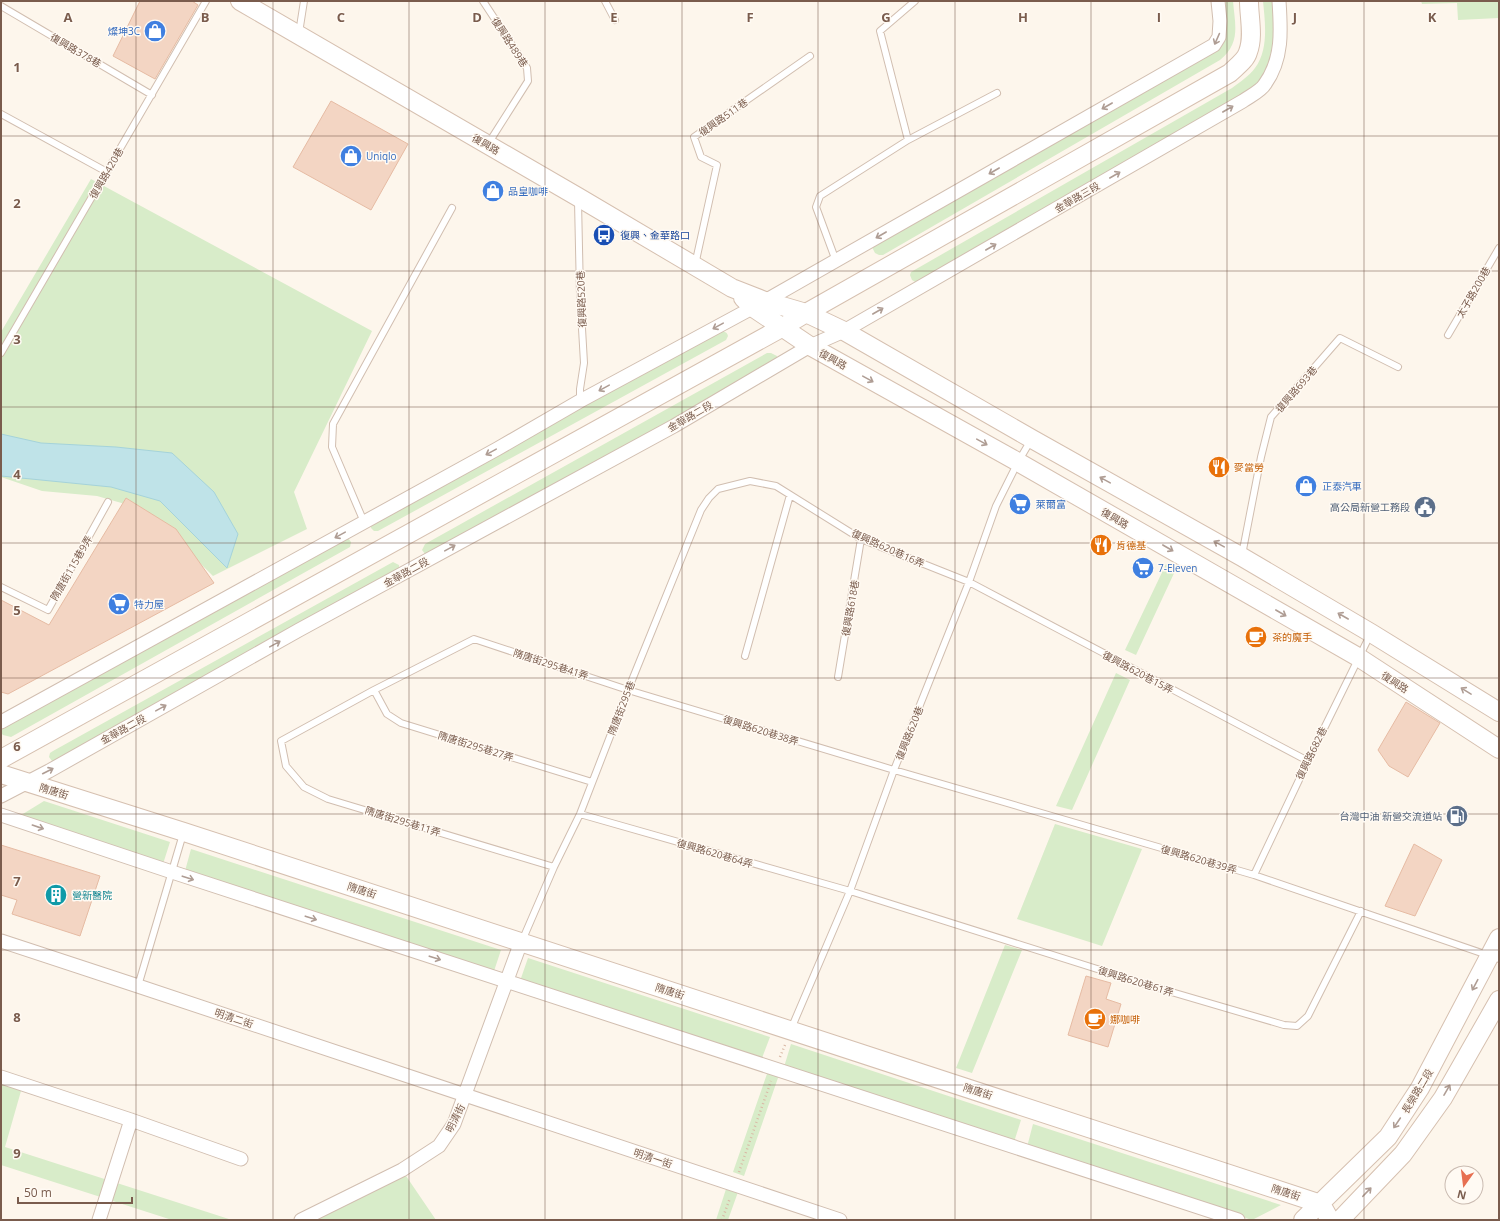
<svg xmlns="http://www.w3.org/2000/svg" width="1500" height="1221" font-family="'Open Sans','Noto Sans TC',sans-serif">
<rect width="100%" height="100%" fill="#fdf6ec"/>
<path fill="#d8ecc9" d="M1223,1H1233C1235,25 1241,43 1220,60L883,255H879L875,253L872,247L874,244L1214,52L1220,48L1225,40Z
M1263,1H1274C1274,38 1280,66 1249,93L917,283L912,280L910,275L911,272L1232,88C1240,82 1249,76 1255,68C1269,49 1265,22 1263,1Z
M1421,1H1499V18L1458,20L1457,3L1422,4Z
M91,179L372,331L294,492L307,529L213,576L146,510L97,496L42,491L1,477V332Z
M718,331C722,331 727,331 728,336L726,340L378,531H374L371,528V525Z
M767,353H771L777,356V359L773,365L425,554L422,550L425,544Z
M348,538L351,542L350,547L11,737L3,735L1,733V727Z
M393,562L399,565V570L56,761H52L49,757L50,753L53,751Z
M1166,564L1176,569L1136,655L1125,650Z
M1116,673L1130,680L1072,810L1056,806Z
M44,801L170,842L163,864L18,817Z
M1055,824L1142,849L1102,946L1017,919Z
M191,849L501,950L494,971L185,871Z
M1005,945L1022,950L972,1073L956,1068Z
M528,958L770,1037L762,1058L520,981Z
M791,1044L1021,1120L1014,1142L784,1067Z
M768,1071L779,1075L744,1176L733,1172Z
M1,1077L23,1084L5,1147L232,1220H172L1,1165Z
M1033,1124L1281,1205L1252,1220L1027,1147Z
M402,1170L436,1220H301Z
M726,1189L738,1192L728,1220H716Z"/>
<path fill="#bfe3e8" stroke="#a5d3da" d="M1,434L41,443L116,447L172,453L214,492L238,534L227,568L160,501L111,487L1,476Z"/>
<path fill="#f3d5c3" stroke="#e6bba3" d="M140,1H192L198,5L155,79L113,56Z
M331,101L408,144L371,210L293,167Z
M126,498L176,529L214,583L8,694L1,692V600L49,625Z
M1406,702L1440,723L1408,777L1389,766L1378,750Z
M1414,844L1442,860L1415,916L1385,906Z
M1,845L100,876L80,936L12,914L17,900L1,895Z
M1086,976L1111,983L1106,999L1121,1004L1108,1047L1068,1035Z"/>
<g fill="none" stroke-linecap="round" stroke-linejoin="round">
<g stroke="#d1beb0" stroke-width="8">
<path id="lane" d="M483,1L527,68L528,81L488,144
M605,1L615,20
M1,6L152,95
M299,33L304,1
M1,114L107,172
M908,140L997,93
M578,201L580,294L584,363L580,389V401
M836,261L816,207L820,196L908,140L880,31L915,1
M695,265L717,165L701,157L694,137L810,56
M1448,335L1499,248
M1,353L206,1
M364,522L332,447L333,424L452,208
M1242,555L1261,457L1271,417L1340,338L1398,367
M1,587L48,610L108,502
M745,656L790,495
M838,677L861,539
M374,690L387,714L401,723L592,782
M580,814L850,891L1151,986L1284,1025L1297,1026L1308,1016L1361,911
M554,867L328,799L304,787L286,766L281,741L374,690L474,639L628,690L894,770L1254,875L1499,959
M1254,875L1308,761L1370,635
M522,941L554,867L580,814L628,690L701,510L709,498L718,489L750,481L776,486L861,539L969,582L1308,761
M138,986L183,834
M791,1029L850,891L894,770L969,582L996,506L1018,462L1031,440"/>
</g>
<g stroke="#d1beb0" stroke-width="15">
<path id="street" d="M1,722L497,449L580,401L765,301L1214,45L1219,37L1220,21L1218,1
M1,796L49,771L299,630L674,426L810,346L844,331L1243,101C1250,96 1261,91 1265,84C1283,59 1281,30 1279,1
M1,815L172,872L1238,1220
M1,941L138,986L840,1220
M1,1077L131,1120L241,1159
M99,1220L131,1120
M301,1220L402,1170L439,1146L454,1124L521,942"/>
</g>
<g stroke="#d6c0b0" stroke-width="20">
<path id="secondary" d="M240,1L578,197L732,288L765,301L806,313L844,331L1032,439L1242,557L1371,633L1499,712
M743,298L752,307L810,346L1018,462L1358,657L1499,749
M1,759L783,327L806,313L1230,73C1236,67 1246,60 1248,52C1254,37 1249,17 1249,1
M1,774L184,832L1321,1204L1330,1220
M1303,1220L1388,1137L1420,1088L1499,938
M1340,1220L1403,1154L1443,1098L1499,1000"/>
</g>
<path stroke="#d9b8a5" stroke-width="2.5" stroke-dasharray="1 3" stroke-linecap="butt" d="M780,1057L785,1045
M739,1172L771,1081
M722,1220L730,1198"/>
<use href="#lane" stroke="#fff" stroke-width="6"/>
<use href="#street" stroke="#fff" stroke-width="13"/>
<use href="#secondary" stroke="#fff" stroke-width="18"/>
</g>
<defs><path id="oneway-shaft" d="M-6 0H5M1.5-3L5.5 0L1.5 3" fill="none" stroke-width="1.6" stroke-linecap="round" stroke-linejoin="round"/></defs>
<g stroke="#af9d94">
<use href="#oneway-shaft" transform="translate(1217 39) rotate(114)"/>
<use href="#oneway-shaft" transform="translate(1107 106) rotate(150)"/>
<use href="#oneway-shaft" transform="translate(1228 109) rotate(-30)"/>
<use href="#oneway-shaft" transform="translate(994 171) rotate(150)"/>
<use href="#oneway-shaft" transform="translate(1115 175) rotate(-30)"/>
<use href="#oneway-shaft" transform="translate(881 235) rotate(150)"/>
<use href="#oneway-shaft" transform="translate(991 247) rotate(-30)"/>
<use href="#oneway-shaft" transform="translate(878 311) rotate(-30)"/>
<use href="#oneway-shaft" transform="translate(718 326) rotate(151)"/>
<use href="#oneway-shaft" transform="translate(868 379) rotate(29)"/>
<use href="#oneway-shaft" transform="translate(604 388) rotate(151)"/>
<use href="#oneway-shaft" transform="translate(982 442) rotate(29)"/>
<use href="#oneway-shaft" transform="translate(491 452) rotate(151)"/>
<use href="#oneway-shaft" transform="translate(1105 480) rotate(-151)"/>
<use href="#oneway-shaft" transform="translate(340 535) rotate(151)"/>
<use href="#oneway-shaft" transform="translate(1219 544) rotate(-151)"/>
<use href="#oneway-shaft" transform="translate(450 548) rotate(-29)"/>
<use href="#oneway-shaft" transform="translate(1168 548) rotate(30)"/>
<use href="#oneway-shaft" transform="translate(1281 613) rotate(30)"/>
<use href="#oneway-shaft" transform="translate(1343 616) rotate(-150)"/>
<use href="#oneway-shaft" transform="translate(275 644) rotate(-29)"/>
<use href="#oneway-shaft" transform="translate(1466 691) rotate(-148)"/>
<use href="#oneway-shaft" transform="translate(161 708) rotate(-29)"/>
<use href="#oneway-shaft" transform="translate(48 771) rotate(-27)"/>
<use href="#oneway-shaft" transform="translate(38 827) rotate(19)"/>
<use href="#oneway-shaft" transform="translate(188 878) rotate(18)"/>
<use href="#oneway-shaft" transform="translate(311 918) rotate(18)"/>
<use href="#oneway-shaft" transform="translate(435 958) rotate(18)"/>
<use href="#oneway-shaft" transform="translate(1475 985) rotate(118)"/>
<use href="#oneway-shaft" transform="translate(1447 1090) rotate(-60)"/>
<use href="#oneway-shaft" transform="translate(1397 1123) rotate(124)"/>
<use href="#oneway-shaft" transform="translate(1367 1192) rotate(-46)"/>
</g>
<path fill="none" stroke="#7a5c4d" stroke-width="1" stroke-opacity="0.55" d="M136,1V1220M273,1V1220M409,1V1220M545,1V1220M682,1V1220M818,1V1220M955,1V1220M1091,1V1220M1227,1V1220M1364,1V1220M1,136H1499M1,271H1499M1,407H1499M1,543H1499M1,678H1499M1,814H1499M1,950H1499M1,1085H1499"/>
<defs>
<g id="shop-disc" transform="scale(1.15)"><circle r="9.5" fill="#3f7fe0" stroke="#fffaf3"/><path d="M-5-2.5h2.3a2.7 3.5 0 0 1 5.4 0H5L5.5 6h-11ZM-1.5-2.5h3a1.5 2.3 0 0 0-3 0Z" fill="#fff"/></g>
<g id="bus-disc" transform="scale(1.15)"><circle r="9.5" fill="#1a4fb4" stroke="#fffaf3"/><path d="M-5-6H5V4H4V6H2V4H-2V6H-4V4H-5ZM-3.5-4V0h7V-4ZM-3.5 1.2v1.5H-2V1.2ZM2 1.2v1.5H3.5V1.2Z" fill="#fff"/></g>
<g id="restaurant-disc" transform="scale(1.15)"><circle r="9.5" fill="#e8710a" stroke="#fffaf3"/><path d="M-5-6h1v4h1v-4h1v4h1v-4h1v5L-1.5 .5V6h-2V.5L-5-1ZM5-6V6H3V1.5H1.5Q1.5-4 5-6Z" fill="#fff"/></g>
<g id="supermarket-disc" transform="scale(1.15)"><circle r="9.5" fill="#3f7fe0" stroke="#fffaf3"/><path d="M-6-5.5h2.5l.6 2H6L4.5 2H-2.5L-4.4-4H-6ZM-1.5 3.2a1.3 1.3 0 1 0 .1 0ZM3 3.2a1.3 1.3 0 1 0 .1 0Z" fill="#fff"/></g>
<g id="civic-disc" transform="scale(1.15)"><circle r="9.5" fill="#5c6f8a" stroke="#fffaf3"/><path d="M-.6-6.5H3V-4.5H.6V-3L4-1V1h2V6H-6V1h2V-1L-.6-3ZM-1.2 2.5V6h2.4V2.5Z" fill="#fff"/></g>
<g id="cafe-disc" transform="scale(1.15)"><circle r="9.5" fill="#e8710a" stroke="#fffaf3"/><path d="M-5.5-4.5H6V0H3Q3 3.5 0 3.5H-2.5Q-5.5 3.5-5.5 0ZM3-3.2v2h1.7v-2ZM-6 4.5H4V6H-6Z" fill="#fff"/></g>
<g id="fuel-disc" transform="scale(1.15)"><circle r="9.5" fill="#5c6f8a" stroke="#fffaf3"/><path d="M-5.5-6h7V0h2V4h1.3V-2.5L3-4.5l.8-.8L6-3V5H2.5V1h-1V6h-7ZM-4.2-4.7v3.2H.2V-4.7Z" fill="#fff"/></g>
<g id="building-disc" transform="scale(1.15)"><circle r="9.5" fill="#0f9aa8" stroke="#fffaf3"/><path d="M-4-6H4V6H1V3H-1V6H-4ZM-2.5-4.3h1.7v1.8h-1.7ZM.8-4.3h1.7v1.8H.8ZM-2.5-1h1.7V.8h-1.7ZM.8-1h1.7V.8H.8Z" fill="#fff"/></g>
</defs>
<g fill-rule="evenodd">
<use href="#shop-disc" x="155" y="31"/>
<use href="#shop-disc" x="351" y="156"/>
<use href="#shop-disc" x="493" y="191"/>
<use href="#bus-disc" x="604" y="235"/>
<use href="#restaurant-disc" x="1219" y="467"/>
<use href="#shop-disc" x="1306" y="486"/>
<use href="#supermarket-disc" x="1020" y="504"/>
<use href="#civic-disc" x="1425" y="507"/>
<use href="#restaurant-disc" x="1101" y="545"/>
<use href="#supermarket-disc" x="1143" y="568"/>
<use href="#supermarket-disc" x="119" y="604"/>
<use href="#cafe-disc" x="1256" y="637"/>
<use href="#fuel-disc" x="1457" y="816"/>
<use href="#building-disc" x="56" y="895"/>
<use href="#cafe-disc" x="1095" y="1019"/>
</g>
<g text-anchor="middle" stroke-width="3" stroke-linejoin="round" paint-order="stroke">
<g font-size="10" fill="#366cbe" stroke="#fffaf3" text-anchor="start">
<text x="140" y="35" text-anchor="end">燦坤3C</text>
<text x="366" y="160">Uniqlo</text>
<text x="508" y="195">品皇咖啡</text>
<text x="1322" y="490">正泰汽車</text>
<text x="1036" y="508">萊爾富</text>
<text x="1158" y="572">7-Eleven</text>
<text x="134" y="608">特力屋</text>
</g>
<g font-size="10" fill="#7a5c4d" stroke="#fffaf3">
<text transform="translate(510 42) rotate(57)" y="4">復興路489巷</text>
<text transform="translate(76 50) rotate(30)" y="4">復興路378巷</text>
<text transform="translate(723 117) rotate(-35)" y="4">復興路511巷</text>
<text transform="translate(486 144) rotate(30)" y="4">復興路</text>
<text transform="translate(106 173) rotate(-60)" y="4">復興路420巷</text>
<text transform="translate(1077 197) rotate(-30)" y="4">金華路三段</text>
<text transform="translate(1473 292) rotate(-60)" y="4">太子路200巷</text>
<text transform="translate(581 299) rotate(-92)" y="4">復興路520巷</text>
<text transform="translate(833 359) rotate(29)" y="4">復興路</text>
<text transform="translate(1296 389) rotate(-49)" y="4">復興路693巷</text>
<text transform="translate(690 416) rotate(-30)" y="4">金華路二段</text>
<text transform="translate(1115 518) rotate(30)" y="4">復興路</text>
<text transform="translate(888 548) rotate(24)" y="4">復興路620巷16弄</text>
<text transform="translate(71 568) rotate(-60)" y="4">隋唐街115巷9弄</text>
<text transform="translate(406 572) rotate(-29)" y="4">金華路二段</text>
<text transform="translate(850 608) rotate(-80)" y="4">復興路618巷</text>
<text transform="translate(551 664) rotate(18)" y="4">隋唐街295巷41弄</text>
<text transform="translate(1138 672) rotate(28)" y="4">復興路620巷15弄</text>
<text transform="translate(1395 682) rotate(33)" y="4">復興路</text>
<text transform="translate(621 708) rotate(-69)" y="4">隋唐街295巷</text>
<text transform="translate(123 729) rotate(-29)" y="4">金華路二段</text>
<text transform="translate(761 730) rotate(17)" y="4">復興路620巷38弄</text>
<text transform="translate(909 733) rotate(-68)" y="4">復興路620巷</text>
<text transform="translate(476 746) rotate(17)" y="4">隋唐街295巷27弄</text>
<text transform="translate(1311 753) rotate(-64)" y="4">復興路682巷</text>
<text transform="translate(54 791) rotate(17)" y="4">隋唐街</text>
<text transform="translate(403 821) rotate(17)" y="4">隋唐街295巷11弄</text>
<text transform="translate(715 853) rotate(16)" y="4">復興路620巷64弄</text>
<text transform="translate(1199 859) rotate(16)" y="4">復興路620巷39弄</text>
<text transform="translate(362 890) rotate(18)" y="4">隋唐街</text>
<text transform="translate(1136 981) rotate(17)" y="4">復興路620巷61弄</text>
<text transform="translate(670 991) rotate(18)" y="4">隋唐街</text>
<text transform="translate(234 1018) rotate(18)" y="4">明清二街</text>
<text transform="translate(978 1091) rotate(18)" y="4">隋唐街</text>
<text transform="translate(1417 1091) rotate(-59)" y="4">長榮路二段</text>
<text transform="translate(455 1118) rotate(-63)" y="4">明清街</text>
<text transform="translate(653 1158) rotate(18)" y="4">明清一街</text>
<text transform="translate(1286 1192) rotate(18)" y="4">隋唐街</text>
</g>
<g font-size="10" fill="#164399" stroke="#fffaf3" text-anchor="start">
<text x="620" y="239">復興、金華路口</text>
</g>
<g font-size="10" fill="#c56008" stroke="#fffaf3" text-anchor="start">
<text x="1234" y="471">麥當勞</text>
<text x="1116" y="549">肯德基</text>
<text x="1272" y="641">茶的魔手</text>
<text x="1110" y="1023">娜咖啡</text>
</g>
<g font-size="10" fill="#4e5e75" stroke="#fffaf3" text-anchor="end">
<text x="1410" y="511">高公局新營工務段</text>
<text x="1442" y="820">台灣中油 新營交流道站</text>
</g>
<g font-size="10" fill="#0d838f" stroke="#fffaf3" text-anchor="start">
<text x="72" y="899">營新醫院</text>
</g>
</g>
<g font-size="13" text-anchor="middle" font-weight="bold" fill="#7a5c4d" stroke="#fffaf3" stroke-width="3" stroke-linejoin="round" paint-order="stroke">
<text x="68" y="22">A</text>
<text x="205" y="22">B</text>
<text x="341" y="22">C</text>
<text x="477" y="22">D</text>
<text x="614" y="22">E</text>
<text x="750" y="22">F</text>
<text x="886" y="22">G</text>
<text x="1023" y="22">H</text>
<text x="1159" y="22">I</text>
<text x="1295" y="22">J</text>
<text x="1432" y="22">K</text>
<text x="17" y="72">1</text>
<text x="17" y="208">2</text>
<text x="17" y="344">3</text>
<text x="17" y="479">4</text>
<text x="17" y="615">5</text>
<text x="17" y="751">6</text>
<text x="17" y="886">7</text>
<text x="17" y="1022">8</text>
<text x="17" y="1158">9</text>
</g>
<rect width="1500" height="1221" fill="none" stroke="#7a5c4d" stroke-width="4"/>
<g transform="translate(1464 1185) rotate(194)"><circle r="19" fill="#fffaf3" stroke="#cabbb1"/>
<path d="M0-3L7 15L0 10L-7 15Z" fill="#e76f51"/>
<text y="-6" font-size="11" font-weight="bold" text-anchor="middle" fill="#7a5c4d">N</text>
</g>
<path d="M18 1197v6h114v-6" fill="none" stroke="#7a5c4d" stroke-width="2"/>
<text x="24" y="1197" font-size="12" fill="#7a5c4d" stroke="#fffaf3" stroke-width="3" paint-order="stroke">50 m</text>
</svg>
